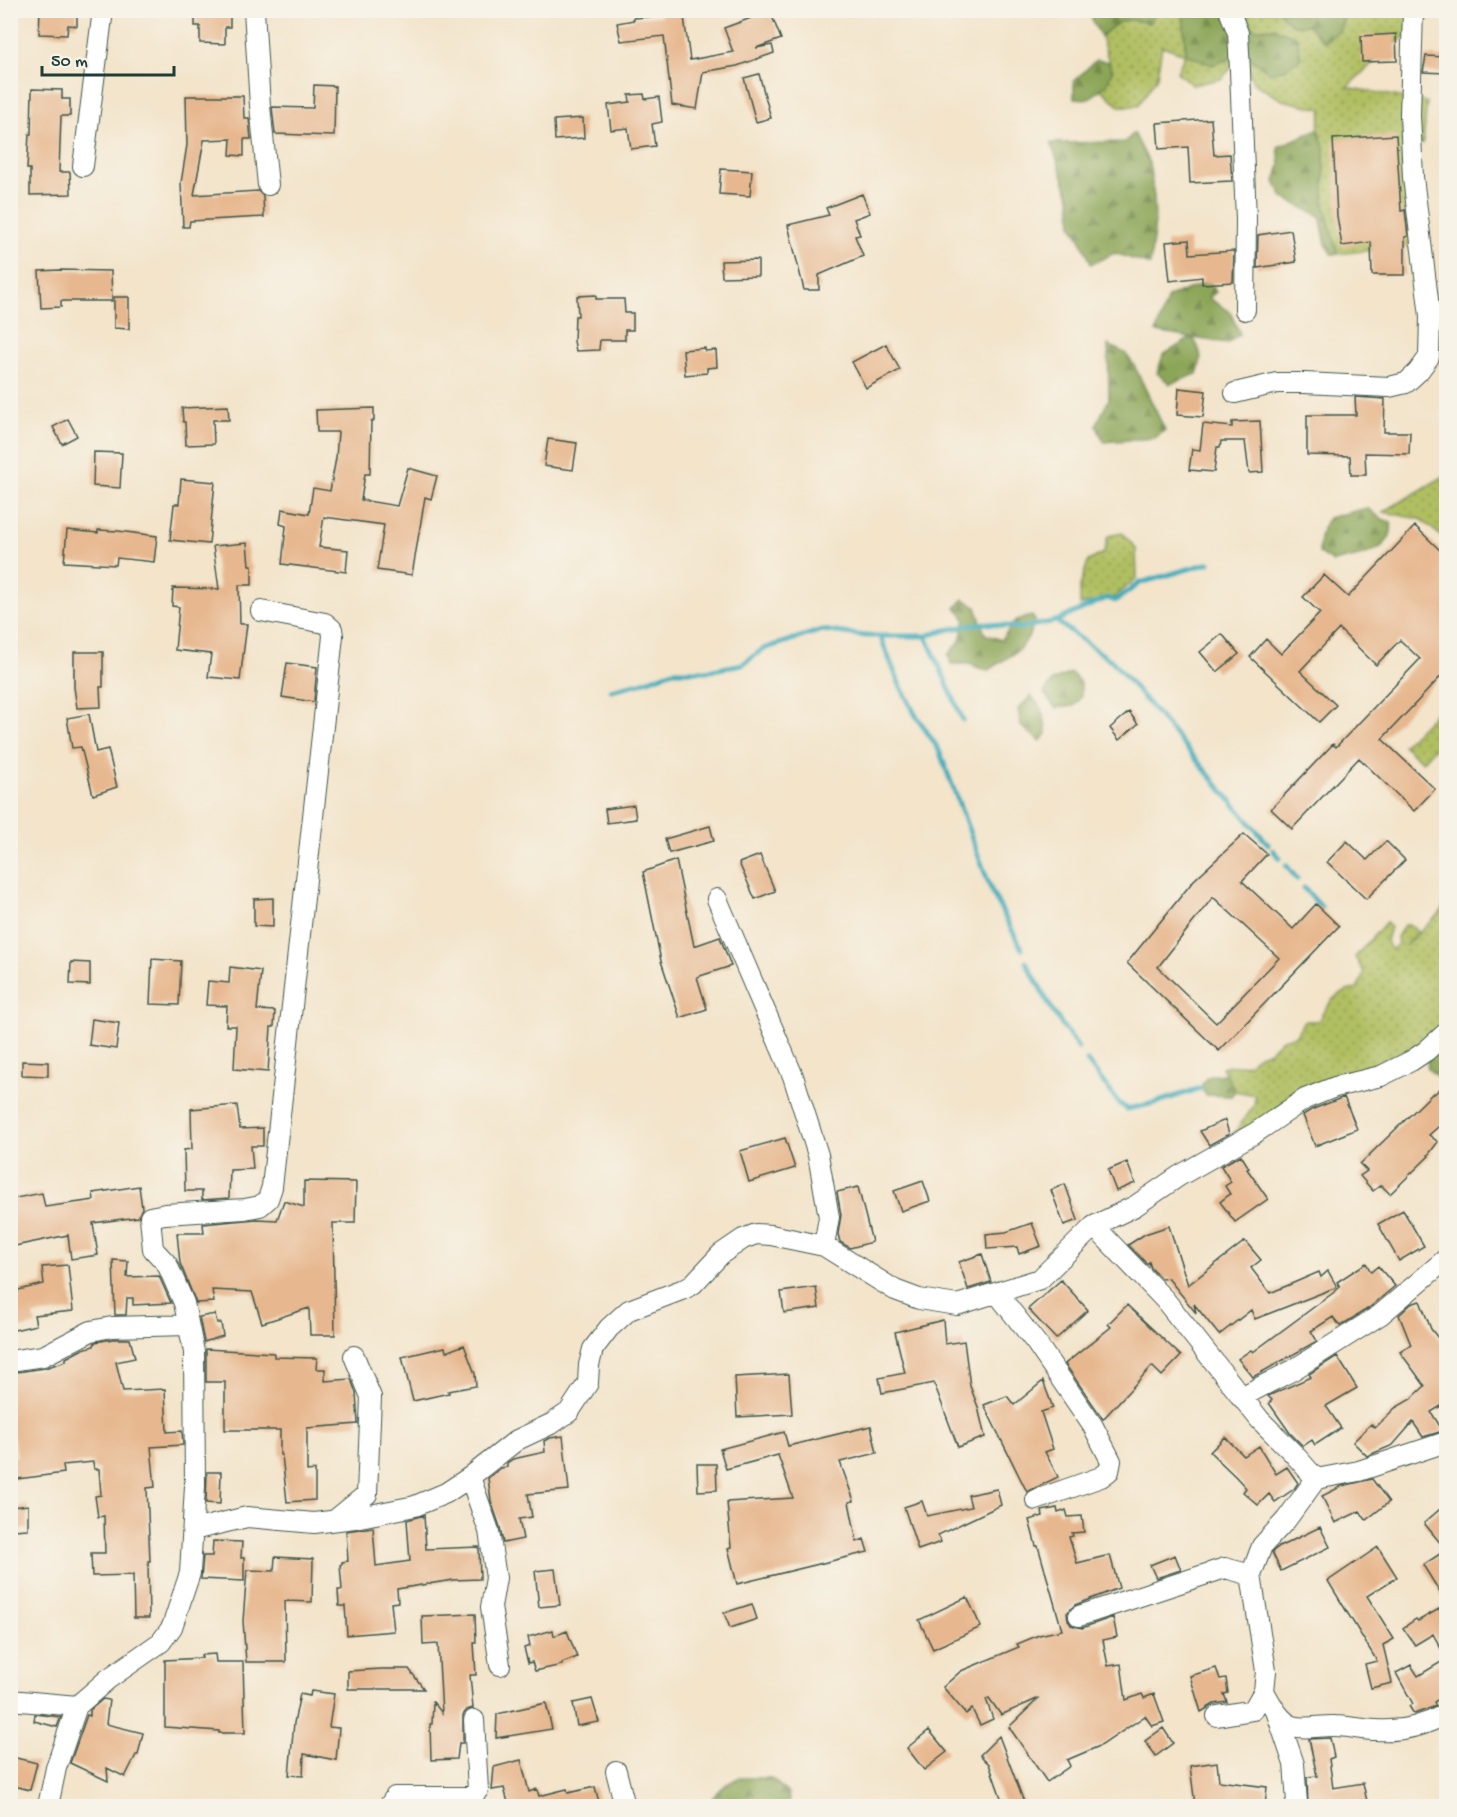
<svg xmlns="http://www.w3.org/2000/svg" width="1457" height="1817" font-family="'Gochi Hand',sans-serif">
<defs>
<pattern id="green-dots" width="8" height="8" patternUnits="userSpaceOnUse" patternTransform="scale(1.5)"><rect width="8" height="8" fill="#b1bf62"/><path d="M2 2h.1M6 6h.1" fill="none" stroke="#8f9c52" stroke-width="1.8" stroke-linecap="round"/></pattern>
<pattern id="forest-firs" width="22" height="20" patternUnits="userSpaceOnUse" patternTransform="scale(1.5)"><rect width="22" height="20" fill="#8ca658"/><path d="M5 1l3.5 6h-7zM16 11l3.5 6h-7z" fill="#72884a"/></pattern>
</defs>
<rect width="100%" height="100%" fill="#f7f3e8"/>
<filter id="ink" filterUnits="userSpaceOnUse"><feTurbulence type="fractalNoise" baseFrequency=".0167" numOctaves="2"/><feDisplacementMap in="SourceGraphic" scale="12" xChannelSelector="R" yChannelSelector="G"/><feConvolveMatrix kernelMatrix="1 2 1 2 8 2 1 2 1" color-interpolation-filters="sRGB"/></filter>
<filter id="wash" filterUnits="userSpaceOnUse"><feTurbulence type="fractalNoise" baseFrequency=".008" numOctaves="4" result="noise"/><feDisplacementMap in="SourceGraphic" scale="24" xChannelSelector="R" yChannelSelector="G"/><feGaussianBlur stdDeviation="1.35" result="paint"/><feColorMatrix in="noise" values="0 0 0 0 0 0 0 0 0 0 0 0 0 0 0 0 0 1.4 0 .05"/><feComposite in="paint" operator="in"/></filter>
<g filter="url(#wash)">
<rect width="100%" height="100%" fill="#f3e4ca"/>
<path fill="url(#green-dots)" stroke="#687e4b" stroke-width="1.5" d="M1158,11H1189L1183,14L1186,54L1274,28L1254,29L1245,11H1242H1281L1280,12L1308,25L1339,31L1347,11H1439L1387,50L1347,87L1427,102L1423,144L1414,141L1423,244L1338,254L1324,204V147L1318,129L1322,109L1282,100L1253,83L1244,54L1221,79L1192,85L1177,72L1185,54L1162,46L1157,77L1138,106H1119L1101,89L1107,84L1112,71L1101,37C1119,19 1124,17 1149,23Z
M1446,475V540L1420,519L1383,512Z
M1122,533L1136,548L1137,578L1115,597L1080,605V586L1088,561L1104,553L1108,536Z
M1441,707L1446,713V735L1422,762L1403,745Z
M1446,881V1038L1331,1089L1239,1141L1234,1133L1254,1106L1255,1095L1235,1091L1222,1067L1248,1064L1259,1055L1270,1051L1282,1039L1295,1036L1304,1021H1318C1329,1003 1335,991 1357,989L1364,973L1355,957L1386,922L1390,927L1386,941L1391,950L1398,944L1397,937L1404,925H1410L1418,932L1405,946L1443,910Z"/>
<path fill="url(#forest-firs)" stroke="#567246" stroke-width="1.5" d="M1189,10L1245,11L1254,29L1274,28L1297,37L1301,58L1285,69L1270,73L1244,54L1212,65L1186,54L1183,14Z
M1090,11V10L1158,11L1149,23C1124,17 1119,19 1101,36L1093,23Z
M1281,11V10L1347,11L1339,31L1324,42L1308,25H1292L1279,12Z
M1096,60L1109,62L1112,71L1107,84L1089,99L1074,98V81Z
M1318,129L1324,147V204L1338,254H1331L1326,244L1320,216L1283,198L1275,182L1280,165L1278,147Z
M1134,133L1149,163L1154,196L1155,222L1150,265L1115,253L1091,264L1082,242L1072,225L1070,197L1051,143L1125,142Z
M1208,282L1216,292L1209,298L1230,312L1240,334L1228,343L1193,338C1202,352 1203,358 1197,374L1170,384L1157,373L1163,355L1191,338L1156,332L1168,297Z
M1108,345L1125,353L1134,365L1165,430L1155,438L1104,442L1096,425L1109,399Z
M1367,508L1382,519L1391,522C1396,553 1355,557 1333,562L1319,553L1320,535L1328,518Z
M964,599L976,607L985,634L1001,640L1016,620L1032,616L1035,620C1024,654 1014,652 987,671L969,664H951L948,655L960,641L965,619L956,607Z
M1071,673L1081,683V697L1074,706L1055,708L1044,693L1052,681Z
M1031,696C1043,707 1045,718 1047,734L1040,741L1021,726L1018,709Z
M1446,1049V1083L1428,1069L1426,1051Z
M1226,1074L1235,1091L1231,1096L1206,1095L1201,1088C1205,1074 1213,1075 1226,1074Z
M738,1778H771L788,1793L790,1806H714L712,1798L725,1785Z"/>
<g fill="none" stroke-linecap="round" stroke-linejoin="round">
<path stroke="#3eacbb" stroke-width="5" d="M1056,621L1113,662L1268,844
M880,636L899,683L915,714L939,750L992,892L1022,949
M926,636L963,720
M611,690L640,683L673,671H708L743,664L763,649L822,630L865,636H926L946,630L984,623L1020,628L1056,621L1107,598L1115,601L1140,583L1209,563
M1273,850L1280,858
M1286,865L1297,879
M1304,888L1321,907
M1026,962L1054,1013L1078,1048
M1087,1061L1119,1103L1127,1109L1155,1103L1201,1088"/>
</g>
<g id="blocks">
<path fill="#e7b88f" fill-rule="evenodd" d="M40,10H77V26L68,25L67,35L39,34Z
M195,10H230V27H225V44L200,43V26H195Z
M661,10H683L690,60L733,52L724,28L770,11L781,39L756,48L772,45L774,53L737,66L703,72L697,109L672,105L664,36L621,41L617,23L634,20L633,18L661,16Z
M1396,34L1397,61L1362,62L1361,36Z
M1426,56L1446,57V73L1423,72Z
M759,74L771,118L756,122L744,78Z
M314,85L335,86L334,136L275,134L272,107L313,108Z
M32,89L62,90V99H70V116H61L59,172H70L71,194L30,195V169H27L29,134H31Z
M644,94L645,99L659,97L662,122L652,124L655,146L631,149L628,128L611,130L608,105L630,102L629,95Z
M186,96H243L244,118H249L251,139H244V156L230,155L231,139L204,140L194,195L258,191L263,196L264,217L190,221L189,227H183L181,183L187,145Z
M583,118L584,138L555,140L554,120Z
M1211,119L1214,155L1230,154L1232,181L1190,183L1188,147L1159,149L1157,123Z
M1396,135L1401,211L1405,210L1408,236L1405,237V275H1372L1371,242L1342,246L1337,216L1333,139Z
M721,169L752,171L750,196L719,194Z
M862,194L870,213L854,219L860,235L855,236L863,256L819,275V290H804L788,225L829,215L826,208Z
M1291,230L1296,262L1257,268L1258,235Z
M1189,240L1190,254L1234,251L1233,282L1202,284V277L1170,281L1166,242Z
M758,260V276L722,277L721,261Z
M59,270L111,271L112,301H61V307L41,308L39,271Z
M596,295V299H624L625,313H633V330H625V340H600L599,350L576,351L574,341L575,316H578L577,296Z
M114,297H129V329L114,328Z
M886,344L900,370L866,388L852,362Z
M705,348V351L716,350L717,367L707,368V373L685,375L683,350Z
M1179,388L1206,391L1203,417L1177,415Z
M1355,397L1385,399L1384,432H1410L1409,454L1365,453L1366,475H1351L1350,456L1307,455V415H1356Z
M228,406L229,420H213L214,444L186,445L185,422H183L182,408Z
M374,408V421H371L370,474H365L361,500L397,506L408,468L437,476L431,499L425,497L412,575L377,570L384,525L324,517L319,547L348,550L346,572L282,564L286,526L280,524L282,509L309,514L313,488L330,491L336,458L338,432H317L316,410Z
M68,419L77,436L62,444L53,427Z
M1260,421L1263,472L1249,473L1245,441H1221L1220,447H1217L1214,472L1189,470L1192,449L1200,450L1203,424L1232,427V422Z
M548,439L577,443L573,470L544,466Z
M94,452L122,453L120,488L93,486Z
M181,479L215,482L209,544L170,540L174,504H179Z
M1415,526L1446,556V671L1382,739L1435,789L1414,811L1359,758L1292,829L1271,809L1333,744L1336,747L1420,659L1400,640L1376,665L1339,629L1300,671L1336,705L1319,722L1250,657L1266,639L1281,654L1320,613L1303,597L1324,575L1348,597Z
M67,530L98,533V530L118,531L157,536L154,562L117,558L116,565L64,562Z
M247,543L249,565H252V585H239L240,624H247L240,680L208,677L211,654L175,650L179,607L172,606L173,588L219,589L213,546Z
M1222,634L1239,654L1217,672L1200,652Z
M74,652H103V687H100L101,707L77,708L74,687Z
M287,663L317,667L314,702L282,697Z
M1129,712L1138,724L1119,740L1110,728Z
M89,714L96,752L108,749L117,787L93,795L81,747L72,748L67,718Z
M634,805L636,819L607,823L605,809Z
M710,826L714,841L669,853L665,839Z
M1244,834L1267,854L1242,881L1293,929L1316,904L1339,926L1219,1051L1127,963L1194,880ZM1213,897L1279,958L1216,1023L1158,967Z
M1347,841L1367,860L1386,841L1405,860L1366,899L1327,862Z
M760,855L775,891L755,899L739,863Z
M676,860L694,946L720,937L731,966L697,977L707,1009L680,1018L661,961L643,872Z
M273,898V927L254,926V899Z
M152,959L181,961L179,1005L150,1004Z
M71,962L90,963V985L70,984Z
M230,967L261,971L257,1010L275,1011L274,1027H271L268,1072L234,1069L236,1026H226L227,1006L206,1005L208,981L229,983Z
M92,1019L119,1023L116,1049L89,1045Z
M22,1061L48,1062V1076L22,1075Z
M1446,1084V1120L1429,1135L1438,1142L1428,1155L1429,1156L1390,1194L1381,1185L1373,1191L1360,1176L1367,1171L1360,1164L1433,1093L1434,1094Z
M1344,1097L1357,1129L1315,1146L1303,1115L1311,1110Z
M237,1105L240,1129L263,1128V1146H251L253,1169L230,1170L229,1198L202,1200V1191H185L184,1150L192,1149L191,1109Z
M1225,1120L1229,1134L1209,1145L1200,1131Z
M785,1138L795,1168L749,1182L740,1151Z
M1241,1155L1249,1168L1247,1169L1268,1199L1235,1222L1220,1202L1230,1194L1225,1186L1231,1182L1221,1166Z
M1127,1162L1135,1183L1116,1191L1108,1170Z
M304,1181L356,1182L355,1223H333L335,1335H310L309,1308L262,1323L252,1292L212,1290L214,1302L196,1303L180,1263L177,1233H204L203,1224L256,1219L277,1220L284,1201L304,1207Z
M923,1181L930,1201L901,1211L894,1191Z
M1065,1184L1078,1220L1064,1225L1051,1190Z
M139,1186L142,1208L138,1217L93,1223L98,1255L71,1259L68,1235L10,1247V1199L42,1193L45,1207L94,1200L93,1193Z
M858,1187L872,1242L850,1248L840,1242L838,1234L841,1215L837,1192Z
M1403,1210L1424,1246L1399,1261L1378,1224Z
M1032,1223L1041,1246L1019,1254L1017,1247L987,1249L986,1234L1006,1232Z
M1169,1226L1188,1285L1245,1241L1261,1260L1251,1268L1270,1293L1319,1272L1321,1277L1328,1271L1337,1287L1255,1319L1251,1310L1219,1335L1194,1304L1196,1313L1168,1278L1162,1279L1151,1268L1149,1262L1147,1264L1128,1245L1145,1234Z
M982,1254L991,1282L968,1289L959,1262Z
M113,1260L128,1261L127,1277L159,1276L171,1303L133,1305V1298H127L126,1315H115Z
M1366,1263L1371,1272L1378,1266L1395,1286L1369,1308L1340,1326L1333,1317L1311,1331L1317,1341L1253,1377L1238,1359L1251,1350L1253,1352L1333,1293L1340,1287L1337,1282Z
M68,1265L73,1311L34,1315L36,1325L10,1331V1292L44,1284L42,1267Z
M1061,1280L1088,1310L1056,1339L1028,1309Z
M816,1287L819,1308L784,1313L781,1292Z
M1420,1301L1431,1329L1446,1348V1403L1431,1412L1443,1431L1423,1437L1413,1422L1393,1445L1367,1456L1353,1442L1371,1424L1375,1428L1395,1408L1411,1399L1425,1386L1400,1352L1411,1345L1399,1315L1411,1304Z
M1127,1305L1181,1356L1162,1376L1152,1366L1103,1419L1065,1364L1111,1327L1108,1324Z
M215,1314L217,1323H221L223,1336L204,1342L199,1317Z
M943,1320L945,1344L964,1341L970,1386L978,1407L985,1437L958,1447L934,1383L882,1393L879,1378L905,1373L895,1332Z
M113,1339H130L135,1358L116,1362L123,1391L165,1389L167,1432L182,1431L183,1445L151,1447L155,1487L147,1488L150,1561H148L149,1618H134L133,1575L92,1576L91,1553H105L104,1516L98,1517L95,1496L101,1495L99,1469H94L93,1462L63,1465L64,1473L10,1480V1457L17,1456L10,1424V1373L45,1368L66,1361V1358L83,1349L94,1346L95,1342Z
M464,1345L475,1374L476,1386L448,1391L449,1393L413,1401L402,1357L445,1347L446,1352Z
M206,1349L274,1353V1357L317,1358L316,1369H325V1381L351,1379L356,1393L358,1424L307,1428V1471L315,1470V1500L287,1502L282,1455H280V1430H225V1382H206Z
M1337,1356L1357,1388L1326,1406L1341,1428L1315,1445L1312,1440L1303,1446L1290,1433L1269,1403L1272,1400L1268,1396L1311,1377L1309,1374Z
M789,1374L792,1414L737,1417L735,1377Z
M1043,1381L1053,1408L1041,1412L1053,1449L1045,1452L1058,1477L1027,1492L984,1405L1007,1396L1014,1405Z
M871,1426L877,1453L840,1462L854,1501L849,1502L857,1542L864,1539L868,1552L737,1584L728,1548L731,1547L727,1502L793,1498L778,1455L726,1469L720,1449L784,1432L788,1446Z
M563,1436L569,1490L528,1494L532,1517L519,1519L523,1539L503,1543L500,1527L491,1501L488,1478L501,1468L507,1467V1463L513,1459L545,1452L544,1441L550,1438Z
M1225,1437L1244,1456L1259,1446L1276,1474L1287,1467L1298,1483L1294,1489L1275,1502L1269,1494L1258,1505L1243,1492L1246,1488L1236,1477L1210,1452Z
M697,1464H716L717,1490L698,1491Z
M207,1472H221L220,1504L206,1503Z
M1372,1479L1389,1502L1366,1520L1360,1511L1335,1523L1322,1496L1342,1486Z
M997,1489L1001,1505L938,1535L941,1542L918,1550L904,1507L922,1501L927,1516L971,1507L968,1495Z
M1446,1504V1602L1423,1565L1446,1550L1424,1523Z
M28,1505V1529L13,1530L12,1507Z
M1057,1508L1058,1513L1066,1510L1068,1517L1082,1516L1084,1532L1072,1533L1073,1536L1069,1537L1077,1563L1110,1555L1119,1588L1075,1605L1067,1613L1068,1620L1071,1625L1082,1628L1113,1617L1117,1637L1103,1640L1108,1666L1121,1664L1126,1700L1142,1694L1144,1698L1154,1694L1164,1722L1152,1726L1145,1716L1102,1745L1067,1760L1070,1766L1047,1782L1009,1727L1039,1698L1001,1715L989,1698L986,1699L993,1719L980,1725L972,1709L966,1714L943,1687L961,1671L1019,1647L1017,1644L1039,1635L1062,1630L1038,1546H1036L1029,1520L1043,1516L1042,1511Z
M424,1515L426,1549L479,1547L480,1579L453,1580L397,1589L398,1602L391,1603L394,1631L347,1635L345,1606H339L338,1590H342L340,1565L342,1564V1562L348,1561L346,1531L373,1527L376,1566L410,1561L407,1520Z
M1320,1527L1330,1547L1281,1571L1272,1552L1277,1548Z
M213,1541L242,1542L241,1558H244V1581L201,1579L203,1556H212Z
M1378,1547L1397,1577L1367,1596L1394,1639L1383,1645L1392,1683L1371,1688L1365,1664L1377,1661L1328,1581Z
M1175,1555L1181,1570L1156,1578L1150,1565Z
M275,1557L313,1559L312,1602L285,1601L286,1662H246L243,1621L247,1570L274,1571Z
M555,1569L560,1605L539,1607L535,1571Z
M967,1597L981,1627L933,1649L919,1620Z
M752,1604L757,1619L730,1628L724,1613Z
M1446,1605V1658L1433,1634L1415,1645L1403,1628L1416,1619L1418,1621Z
M475,1614L476,1643H474L476,1675H470L473,1708L467,1710L463,1715V1743H459L457,1759L431,1760L430,1724H432L433,1702L442,1713L438,1644L423,1645L422,1616Z
M553,1630L554,1636L567,1631L577,1657L562,1663V1665L535,1671L532,1662L528,1663L524,1648L530,1646L528,1637Z
M215,1654L216,1662H243L245,1733H219V1731L165,1727V1660L202,1658L201,1655Z
M1446,1659V1695L1434,1702L1436,1706L1414,1714L1409,1706L1413,1704L1396,1673L1411,1665L1418,1676Z
M1216,1668L1220,1679L1226,1678L1228,1693L1224,1694L1227,1702L1214,1704L1201,1712L1190,1676Z
M382,1669H409L424,1689H348V1671Z
M311,1691L334,1694L329,1727L339,1728L336,1760L304,1754L303,1776L289,1775L294,1723L300,1694L310,1696Z
M103,1699L109,1700L106,1724L143,1733L138,1755H136L125,1777L107,1768L108,1781L70,1763L87,1715L90,1716V1710Z
M592,1699L599,1722L577,1726L573,1703Z
M546,1703L552,1729L496,1738L497,1714Z
M35,1714L61,1717L57,1727L34,1721Z
M1163,1728L1173,1743L1156,1756L1145,1741Z
M929,1730L947,1752L924,1770L907,1748Z
M999,1736L1024,1802L1012,1806H1004L989,1764L980,1755Z
M1330,1738L1334,1757L1329,1759L1333,1788L1363,1783L1368,1806H1308L1307,1777L1317,1776L1309,1739Z
M12,1757L37,1763L30,1790L10,1785Z
M521,1760L529,1792L537,1789L539,1796L567,1789L568,1793L595,1787L600,1806H509L504,1788L492,1790L494,1767Z
M1217,1762L1219,1781L1267,1787L1265,1806H1234L1235,1801L1195,1805L1190,1766Z"/>
</g>
</g>
<g filter="url(#ink)">
<use href="#blocks" fill-opacity="0" stroke="#3f564a" stroke-width="1.5"/>
<g fill="none" stroke-linecap="round" stroke-linejoin="round">
<g stroke="#3f564a" stroke-width="22">
<path id="minor" d="M254,10L260,106L268,185
M1229,10L1238,33L1240,71L1246,219L1245,310
M83,166L103,10
M1235,393L1277,383H1304L1389,387L1406,383L1418,372L1429,357L1430,316L1413,177L1410,115L1413,10
M717,899L793,1076L818,1155L829,1217L824,1246
M1094,1226L1135,1206L1179,1176L1255,1133L1305,1099L1335,1087L1381,1076L1411,1061L1426,1051L1446,1033
M997,1293L1037,1344L1093,1426L1111,1461L1109,1471L1101,1477L1036,1500
M10,1361L43,1356L91,1331L112,1327L188,1325
M1241,1397L1293,1370L1380,1315L1446,1259
M470,1477L489,1531L496,1578L491,1607L500,1665
M335,1520L367,1494L371,1397L354,1356
M193,1530L247,1517L314,1523L355,1518L415,1506L446,1493L470,1477L517,1440L553,1423L569,1412L588,1383L589,1365L593,1349L609,1328L629,1310L684,1289L693,1284L721,1254L743,1239L756,1234L771,1235L824,1246L895,1290L919,1299L957,1305L1040,1279L1094,1226L1165,1300L1260,1420L1293,1453L1316,1479
M1079,1616L1225,1568L1251,1575
M1264,1691C1271,1703 1279,1721 1293,1726C1306,1730 1322,1725 1335,1726C1349,1726 1362,1730 1376,1730C1402,1732 1424,1726 1446,1714
M10,1700L77,1706
M1277,1714L1294,1764L1297,1802L1295,1806
M1217,1716L1253,1710L1264,1691L1266,1671L1251,1575L1262,1546L1286,1520L1316,1479L1359,1471L1446,1442
M616,1771L625,1806
M48,1806L56,1768L77,1706L108,1679L161,1642L172,1627L190,1573L195,1486L194,1352L184,1303L167,1264L153,1249L150,1217L165,1214L245,1209L260,1206L268,1199L272,1187L333,636L332,629L325,623L261,611
M389,1806L395,1797H471L478,1790L474,1720"/>
</g>
<use href="#minor" stroke="#fff" stroke-width="20"/>
</g>
</g>
<rect width="1457" height="1817" fill="none" stroke="#f7f3e8" stroke-width="36"/>
<path d="M42 66v9h132v-9" fill="none" stroke="#1f3d34" stroke-width="3"/>
<text x="51" y="66" font-size="18" fill="#1f3d34" stroke="#f7f3e8" stroke-width="4.5" paint-order="stroke">50 m</text>
</svg>
